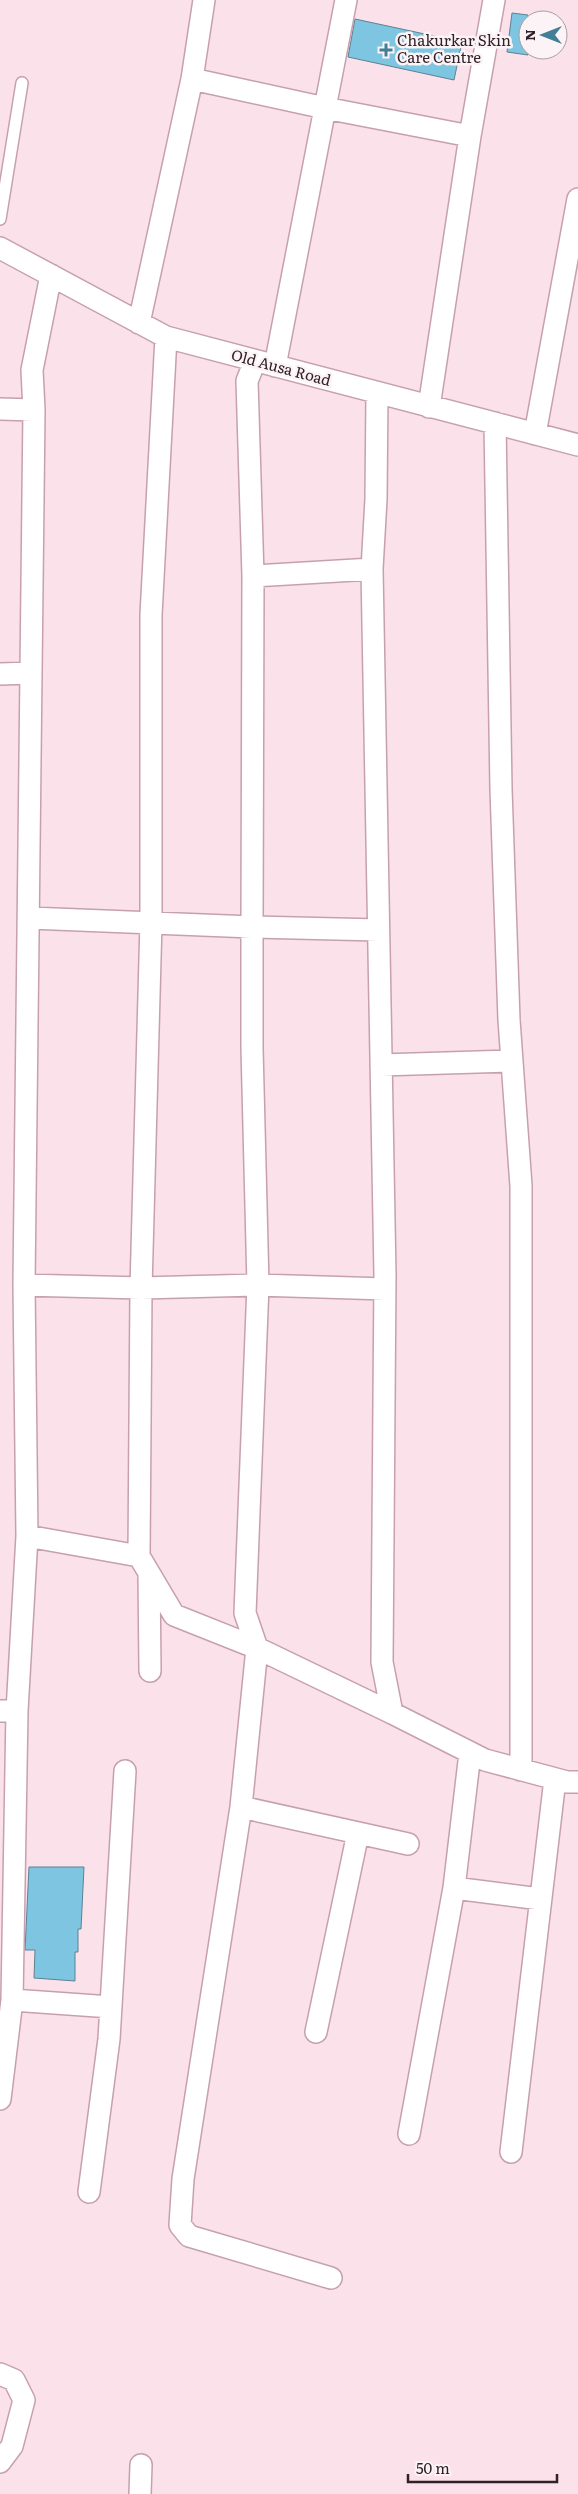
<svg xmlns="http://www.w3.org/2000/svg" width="578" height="2494" font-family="Literata,serif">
<rect width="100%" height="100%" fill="#fae1ea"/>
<path fill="#7ec5e1" stroke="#5c8292" d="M512,13L528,15V55L507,52Z
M355,19L462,42L454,80L348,57Z
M29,1867H84L81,1929H78V1952H75V1981L34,1978L35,1950H25Z"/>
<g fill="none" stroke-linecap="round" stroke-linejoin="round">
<g stroke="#c7a0af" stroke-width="14">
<path id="service" d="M0,219L22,83"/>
</g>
<g stroke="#c7a0af" stroke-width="24">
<path id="minor" d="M204,0L192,79L325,108L346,0
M0,248L166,337L578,445
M51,275L32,370L34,410L24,1285L141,1288L139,1556
M139,323L192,79
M166,337L151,615V922L141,1288L258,1285L245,1613L257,1648L392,1713
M255,361L247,381L253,576L372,569
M275,366L325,108L470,136
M377,393L376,499L372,569L385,1275L382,1662L392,1713L485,1760L567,1782H578
M429,407L470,136L494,0
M0,409L34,410
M495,423L501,789L509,1020L521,1186V1770
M535,434L578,199
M253,576L252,927L378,930
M0,674L31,673
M30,918L252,927V1048L258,1285L385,1289
M381,1065L512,1061
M24,1285L27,1536L139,1556L174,1615L257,1648L241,1807L408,1844
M149,1573L150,1671
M0,1711H17L27,1536
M470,1753L454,1888L540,1899
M241,1807L183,2179L180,2225L189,2236L331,2278
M12,2000L111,2007
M316,2032L358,1833
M0,2099L12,2000L17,1711
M409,2134L454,1888
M511,2152L555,1779
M89,2192L109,2039L125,1771
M0,2374L14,2380L24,2400L12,2446L0,2462
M140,2494L141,2465"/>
</g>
<use href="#service" stroke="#fff" stroke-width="11"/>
<use href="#minor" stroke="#fff" stroke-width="21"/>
</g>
<path fill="#427f96" stroke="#fcf3f6" stroke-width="2" d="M383.5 42.5h5v5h5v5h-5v5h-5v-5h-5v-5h5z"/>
<g text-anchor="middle" stroke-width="5" stroke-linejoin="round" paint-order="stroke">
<g font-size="15" fill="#302127" stroke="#fcf3f6" text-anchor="start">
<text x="397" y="46">Chakurkar Skin<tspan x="397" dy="17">Care Centre</tspan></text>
</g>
<g font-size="15" fill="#302127" stroke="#fcf3f6">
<text transform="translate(281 368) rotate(15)" y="5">Old Ausa Road</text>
</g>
</g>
<g transform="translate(543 35) rotate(270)"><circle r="24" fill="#fcf3f6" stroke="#aa9fa3"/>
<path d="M0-4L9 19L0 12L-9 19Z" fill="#427f96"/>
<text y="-8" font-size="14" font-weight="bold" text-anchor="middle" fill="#302127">N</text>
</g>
<path d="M408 2474v8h149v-8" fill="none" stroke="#302127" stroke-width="2.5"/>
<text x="416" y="2474" font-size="15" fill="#302127" stroke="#fcf3f6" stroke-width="4" paint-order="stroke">50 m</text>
</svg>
